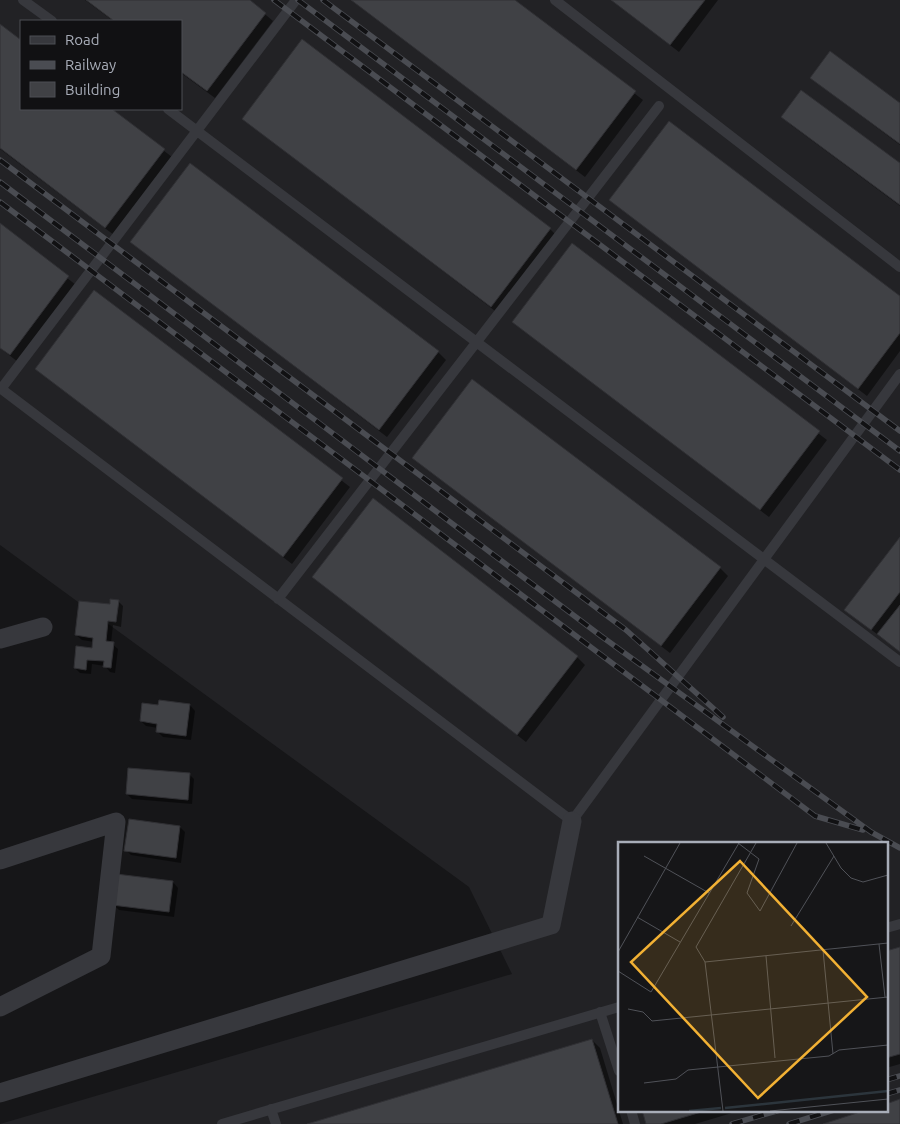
<svg xmlns="http://www.w3.org/2000/svg" width="900" height="1124" font-family="Ubuntu,sans-serif">
<rect width="100%" height="100%" fill="#161618"/>
<path fill="#222225" fill-rule="evenodd" d="M0,0H900V1124H0L512,974L469,887L0,545ZM21,21H181V109H21ZM619,843H886V1110H619Z"/>
<path fill="#0007" d="M85,0H248L273,21L215,98L181,73V21H113Z
M351,0H513L643,100L585,177Z
M611,0H718L679,52Z
M0,25L21,41V109H110L172,157L114,235L0,149Z
M812,78L900,104V145L820,85Z
M783,117L900,165V206L791,125Z
M244,119L550,229L558,237L499,314Z
M611,200L900,298V351L867,396Z
M0,225L76,285L18,362L0,348Z
M132,242L438,352L446,360L387,437Z
M572,245L827,440L769,517L513,322Z
M95,291L350,487L292,564L36,369Z
M414,458L720,568L728,576L670,653Z
M900,539V652L846,610Z
M314,577L577,657L585,665L526,742Z
M118,601L123,606L121,627L113,625L111,643L118,649L115,673L110,672L105,666L92,664L91,674L80,673L75,668L93,649L94,642L82,640L76,635Z
M190,705L195,711L191,740L163,737L158,732V728L146,726L141,721L159,707Z
M189,774L194,779L192,804L132,799L127,794Z
M180,827L185,832L181,863L131,855L126,850Z
M173,882L178,888L174,917L119,910L114,905Z
M900,948V1064L886,1068V952Z
M592,1040L600,1048L623,1124H311Z
M643,1110H742L695,1124H647Z"/>
<path fill="#404145" stroke="#303034" d="M86,0H250L266,13L207,91L181,72V21H114Z
M351,0H515L636,91L576,170Z
M611,0H705L670,45Z
M0,24L21,40V109H112L165,149L105,228L0,148Z
M302,39L551,228L491,307L242,119Z
M830,51L900,103V144L810,78Z
M801,90L900,163V205L781,117Z
M669,121L900,296V333L858,389L609,200Z
M190,163L439,351L379,430L130,242Z
M0,223L69,276L10,355L0,348Z
M572,243L820,431L760,510L512,322Z
M94,290L343,478L283,557L35,369Z
M472,379L721,567L661,646L412,458Z
M373,498L578,656L517,735L312,577Z
M900,537V592L871,630L844,610Z
M110,599L119,600L116,622L108,621L106,641L114,642L111,668L103,667L104,661L87,660L86,670L74,668L76,646L92,648L93,638L75,635L79,601L110,604Z
M900,605V652L877,634Z
M159,700L190,704L186,736L156,732L157,724L140,721L142,703L158,705Z
M128,768L190,773L188,800L126,794Z
M129,819L180,826L176,858L124,851Z
M116,874L173,881L169,912L112,905Z
M900,947V1054L886,1058V951Z
M592,1039L618,1124H307Z
M900,1099V1124H823L866,1110H886V1104Z
M642,1110H708L661,1124H646Z"/>
<g fill="none" stroke-linecap="round" stroke-linejoin="round">
<path stroke="#37383d" stroke-width="10" d="M23,0L52,21
M555,0L900,267
M168,109L900,662
M0,388L572,821L900,374
M1,389L296,0
M278,599L659,106
M886,928L900,924
M600,1012L619,1071
M271,1109L276,1124
M631,1110L635,1124
M222,1124L619,1007"/>
<path stroke="#37383d" stroke-width="19" d="M0,639L43,627
M0,860L116,822L101,956L0,1007
M0,1093L551,925L572,821"/>
<g stroke="#4a4c52" stroke-width="5.5">
<path id="rail" d="M274,0L900,470
M298,0L900,451
M323,0L900,431
M0,160L626,630L723,717
M0,182L601,636L871,832L900,848
M0,202L815,816L863,830
M886,1080L900,1076
M886,1094L900,1090
M732,1124L780,1110
M789,1124L834,1110"/>
</g>
<use href="#rail" stroke="#111113" stroke-width="4" stroke-dasharray="11" stroke-linecap="butt"/>
</g>
<g transform="translate(618 842)">
<rect width="270" height="270" fill="#161618"/>
<path fill="none" stroke="#2c353c" stroke-width="2.5" d="M107,266L270,249M71,269L103,266"/>
<path fill="none" stroke="#505258" stroke-width="1" d="M120,1L141,17L129,51L142,69L179,1M208,1L223,26L233,36L245,40L270,33M26,14L91,51M19,75L62,100M173,84L216,14M261,102L267,155M205,108L215,212M0,110L62,1M148,114L157,216M87,120L270,101M0,129L33,150L121,1M10,167L25,170L34,179L270,155M26,241L58,237L70,228L211,214L221,208L270,203M105,269L87,120L78,105L138,1M152,269L270,257"/>
<path fill="#f2b134" fill-opacity="0.15" stroke="#f2b134" stroke-width="2.5" d="M122,19L249,155L140,256L13,120Z"/>
<rect width="270" height="270" fill="none" stroke="#a8adb8" stroke-width="2.5"/>
</g>
<rect x="20" y="20" width="162" height="90" fill="#111113" stroke="#4d4f55"/>
<rect x="30" y="36" width="25" height="8" fill="#37383d" stroke="#4d4f55"/>
<text x="65" y="45" font-size="15" fill="#a8adb8">Road</text>
<rect x="30" y="61" width="25" height="8" fill="#4a4c52" stroke="#4d4f55"/>
<text x="65" y="70" font-size="15" fill="#a8adb8">Railway</text>
<rect x="30" y="82" width="25" height="15" fill="#404145" stroke="#4d4f55"/>
<text x="65" y="95" font-size="15" fill="#a8adb8">Building</text>
</svg>
